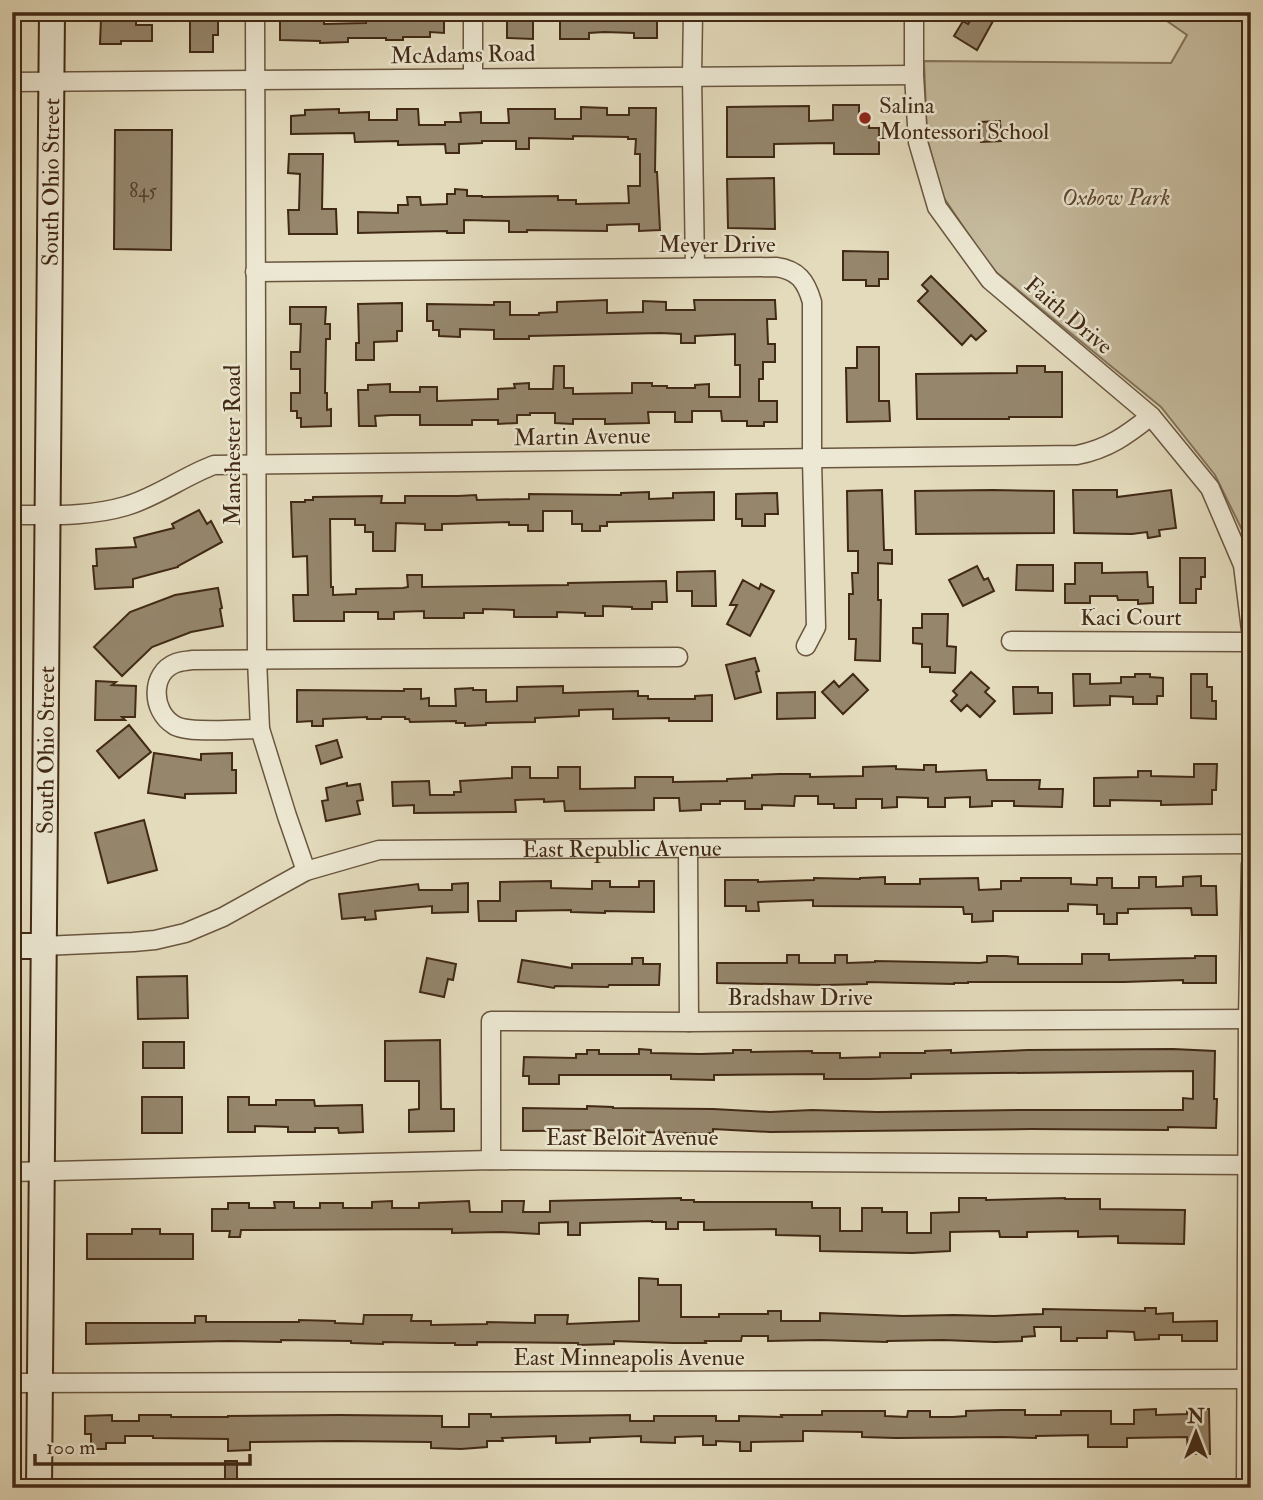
<svg xmlns="http://www.w3.org/2000/svg" width="1263" height="1500" font-family="'IM FELL Double Pica',serif">
<rect width="100%" height="100%" fill="#e3dbbc"/>
<filter id="stains"><feTurbulence type="fractalNoise" baseFrequency=".00286" numOctaves="4"/><feColorMatrix values="0 0 0 0 .2 0 0 0 0 .09 0 0 0 0 .02 0 0 0 .5 -.17"/></filter>
<radialGradient id="worn" r=".72"><stop offset=".6" stop-color="#630" stop-opacity="0"/><stop offset="1" stop-color="#630" stop-opacity=".3"/></radialGradient>
<path fill="#c7bda0" stroke="#84735a" stroke-width="2" d="M1154,12H1251V538H1246L1215,475L1161,407L991,268L942,195L927,138L924,61L1171,63L1187,35Z"/>
<path fill="#95866c" stroke="#412915" stroke-width="2" d="M280,12H301V20L324,19V24L366,23V12H444V33L430,32V37H403V40H386V38H348V42L320,43V41L280,40Z
M507,12H533V39L507,38Z
M560,12L657,13V38H634V33L604,32L589,33V39H560Z
M975,12H998L977,50L954,36L963,21L968,24Z
M190,13H218V35H213V52H190Z
M101,19H136V25H152V41H121V44H100Z
M833,105H859V118H869V128H879V154H834V143L774,144V157H727V107L809,106V121L833,120Z
M581,107L607,108V115H629V108H656L655,172H657L660,230L639,231V224L607,225V231L527,230V232H509V221L464,220V233H447V231L358,233V212L398,213V205H408L407,197H420L421,205L447,204V194H455V189L467,190V196H482V197L558,196V200H576V204L629,203L628,186H640V154H635L636,139H628V137L573,136V139L529,138V149H516V141H482V143L459,144V153H446L445,144L398,145V141L355,142L354,133L291,134V116L305,115V110L339,109V113L369,112V120H397V109H418L419,125H445V122H461L460,113L481,112V123H509L508,109H555V119H581Z
M1000,121L1001,141L981,142L980,122Z
M115,130H172L171,250L114,249Z
M289,154H323L322,209H336L337,234H289L288,210H299L300,174L288,173Z
M774,178L775,229L728,228L727,179Z
M843,251L888,252V279H879V286H866V280H843Z
M931,276L986,331L976,340L971,335L962,345L918,301L928,291L922,285Z
M607,300V313L643,312V301L666,302V310H695L694,300H775L776,319H767L768,344H775V362H763V379H759V401H777V422H764V426H747V421H722L721,411H692V422H675V412H648L649,423L605,424V419H573V424L555,423V413H530V415H517V423L498,424V420H472V425H420V415H391L375,416L376,426H359L358,390H368V385L390,384V392H420V387H437V401L498,399V389L515,388L514,384L529,383V389H553L554,366H564V388H573V394L632,393V383H652V386H667V388H695V385L709,384V397H740V365H735V334L695,336V343H681V334L660,333L529,336V339H494V330L460,329V337L439,336V330H433V321H427V304L494,305V302H510V315H539V313L557,312V302Z
M402,303V331H397V341L374,342V360H356V343H359L358,304Z
M290,307H326L325,324H330V339H326L325,393H327V410L331,409V426L301,427V418H297V411H291V393H300V369H291V352H300L301,324H290Z
M857,347H879V401H889L890,421L847,422L846,368H857Z
M1017,366H1045V372H1062V417H1009V419H917L916,374L1017,373Z
M882,490L884,550H892V564L878,563V600H881L880,661L855,660L856,639H849V594H853L852,573H858V551H848L847,491Z
M993,490L1054,491V533L916,534L915,491Z
M1073,490H1117V497L1171,490L1176,528L1159,530L1160,536L1148,538L1147,532L1132,534L1074,533Z
M649,492V499L673,498V493L714,492V520L607,522V526H600V531H582V524H572V511H543V531H528V525H509V522L442,524V530H425V524L396,523L395,551H373V532H365V525H355V519H330L331,587H333V595L356,594V589L403,588L408,587L407,575H422V587L568,585V583L666,581L667,602H652V609H632V607L603,606V616H585V613L557,612V617H514V610L483,609V613H464V618H424V611L394,612V619H378V612H344V621H294L293,595H308L307,556L293,557L291,502H305V500H313V497L382,496L381,503H405V496H458L476,495L477,500L529,499V494L621,495V493Z
M777,493L778,514H765V526H742V519H736V494Z
M199,510L207,524L211,521L222,542L178,566V567L133,579V587L95,589L93,566H97L96,549L136,547L134,538L174,528L172,524Z
M1180,558H1205V577H1201V589H1196V603H1180Z
M1075,563H1102V573L1147,572L1148,587H1153V603L1138,604V600H1118L1117,596H1090V603H1065V584H1075Z
M1017,565H1053V591L1016,590Z
M977,566L984,580L988,578L994,591L963,606L949,580Z
M715,571L716,606H692V591H677V572Z
M743,580L759,589L761,584L774,591L750,636L727,624L737,605H730Z
M218,588L222,608L220,609L223,626L191,632L152,647L122,676L94,647L130,612L175,595Z
M922,614H948L947,646L956,647L955,673L930,672V667H922V644L913,643V628H922Z
M755,658L759,671L756,672L761,692L735,699L726,665Z
M971,672L989,688L985,692L995,701L980,717L967,705L961,711L951,701L957,695L953,691Z
M853,674L868,690L843,714L822,692L834,681L839,687Z
M1073,674H1090V684L1121,683V677H1135V674H1150V677L1163,678V696H1157V704H1133V697L1110,696V705L1074,706Z
M1191,674H1207V687H1212V701H1216V719L1191,718Z
M96,681L116,682L112,685L136,686L135,717H122L125,720H95Z
M563,686V693L638,691V696H648V699H695V696L712,695V721H669V718L613,719V709L579,710V716L535,718V722L486,723V725L465,726V723H456V721L410,722L409,719H405V717H382L381,719H367V717L323,719V726H312V721L297,722V690L404,691V689H421V699L429,698V706H456L455,689L473,688V690H486V702L517,701V687Z
M1013,687H1038V693H1052V713L1014,714Z
M815,692V718L777,719V693Z
M129,725L151,752L119,778L97,751Z
M337,740L342,757L321,764L316,746Z
M154,753L201,760V754L232,753V770H236V793L185,794V798L148,793Z
M1194,764H1217L1216,790H1212V804L1161,805V801L1110,800V806H1094V778L1138,777V771H1151V776L1194,777Z
M924,765H936V772L986,770L987,780H1040L1039,789H1063L1062,807L1014,806V801H992V806L970,807V797L945,798V807H928V798L897,797V807L882,808V799H856V808H834V804H818V796H795L794,806L762,805V809H745V801H720V804H701V810L680,811L679,798H654V810L565,811L564,801L544,802V799L515,800L516,812L414,813V805L393,806L392,782L429,781L430,795H454V792H461L460,781L512,778V767H530V778H558V767H580V789L635,788V777H673V782L727,781V779L752,778V775L779,774H810V777L863,776V767L896,766V769L924,770Z
M347,783V786L360,784L363,800L357,801L360,814L326,821L322,801L328,800L326,788Z
M144,820L157,870L108,883L95,833Z
M1201,876V886H1216L1217,915H1192L1191,908L1128,909V913H1117V924H1104V914H1097V905L1068,904V911H993V921L972,922V914H964L963,907L813,906V900L758,902L759,911H746V906H725V880H758V882L814,880V878L860,879V878L885,877V884H920V879L978,878L979,890L1001,889V881H1021V878H1071V884L1097,885V878H1112V888H1139V877H1156V887L1183,886V877Z
M551,881V888L592,889V881H610V887H639V881H654V912L605,911V913L571,912V910L516,911V921H479L478,901H500V882Z
M468,883V912L432,913V906L375,911L376,919L365,920V917L342,919L339,894L418,884L419,890H452V884Z
M1082,954H1109V960L1195,958V956H1216V983H1183V980L1124,982H968V983H954V984L867,982V984L824,985L717,983V963H787V955H799V963H835V955H847V963L875,962V961L980,963L987,962V956H1006L1018,957V964H1082Z
M427,958L456,964L453,980L448,979L444,997L420,992Z
M632,958H643V964H660L659,985H609L608,987L555,986L554,988L518,982L522,960L572,968V964H632Z
M187,976L188,1018L138,1019L137,977Z
M440,1040L441,1109H454V1131L409,1132V1110L419,1109V1081H385V1041Z
M143,1042H184V1068H143Z
M639,1049L651,1050V1053L700,1054L733,1053V1050H751V1052L812,1051V1053H840V1058L880,1057V1053H925V1051L951,1050V1053L1028,1050L1173,1049L1215,1051L1214,1099H1217L1216,1128L1168,1127V1130L1031,1129L770,1132L713,1129V1133H684L634,1132V1130L523,1131V1108L587,1109V1106L613,1107V1108L713,1109L770,1112L812,1110L877,1112L1020,1110H1183V1098L1193,1099V1071L911,1074V1078L869,1079H824V1074L714,1075V1080L671,1079V1075H559V1084H529V1076H523L524,1057L576,1058V1054H587V1050H599V1054H639Z
M142,1097H182V1133H142Z
M228,1097H249V1105H276V1100H314L315,1106L362,1105L363,1132L339,1133L338,1128H315V1132H288V1127L255,1126V1132H228Z
M681,1198V1200H694V1202H812V1208H840V1231H862V1208H882V1212H907V1233H931V1213L959,1212V1198H986V1200L1065,1198V1199H1100V1209L1185,1210L1184,1244L1118,1243V1236L1078,1237V1231L1027,1232V1237H1000L999,1231L950,1232V1251L912,1253L820,1251V1236L776,1235V1229L704,1230V1222H678V1229H666V1222H652V1221L580,1223V1235H568V1222L539,1223V1234L502,1232L452,1233V1229L241,1230L240,1237H229L230,1231H212V1209H228V1203H249V1208H275L274,1202H294V1208H320V1203H343V1208H372V1202L392,1201V1208H419V1203L469,1201L470,1212H502V1201H524L523,1212H550V1201Z
M132,1229H160V1234H193V1259H87V1234H132Z
M639,1278L658,1279V1285H681V1317H719V1314H768V1311H781V1321H820V1313L903,1316L954,1315L994,1316L1043,1314V1309L1145,1311V1308H1156V1314L1173,1313V1322L1217,1321V1341H1182V1335H1159V1339L1135,1340L1134,1332L1107,1331V1338H1077V1341H1061V1327H1034L1035,1336L1022,1337V1341L995,1342L943,1340L887,1341V1342L820,1340L768,1341V1336H742L741,1341H705L706,1343H673L614,1341V1344L578,1345V1343L477,1342V1345H455V1343H440L383,1342V1344L351,1343V1341L281,1340V1342L229,1341L86,1344V1323H195V1316H206V1322H299V1320L335,1321V1323L363,1324L364,1315H412L411,1321H431V1325L487,1324V1322L535,1323V1315H568L567,1324L639,1321Z
M1156,1409V1415L1187,1414V1409H1209L1210,1454H1188L1187,1437L1127,1438V1447H1088V1435L1036,1436V1438L1003,1437L896,1438L862,1437V1432L808,1431H803V1441L751,1442V1451H740V1442L716,1441V1445H703V1436L675,1437V1443L641,1442V1436L590,1438V1442L556,1443V1436L502,1438L503,1441H487V1447L461,1449L431,1448V1442L339,1441L250,1442V1450L228,1451V1439L153,1438V1436H125V1443H106V1449H91V1434H85V1416L112,1415V1421H139V1415H171V1417H228V1416L339,1415L442,1416V1427H469V1414H491V1417L630,1415V1421H654V1416H716V1421H739V1416L782,1417L781,1415H822V1411H885V1416L907,1417L908,1411H930V1417H953L966,1416V1411L1002,1410H1025V1415H1061V1411H1111V1424H1134V1410Z
M225,1461H237V1482H225Z"/>
<g fill="none" stroke-linecap="round" stroke-linejoin="round">
<g stroke="#6a563f" stroke-width="21">
<g id="street">
<path d="M255,12L257,659L260,729L287,816L306,871"/>
<path d="M693,12L692,76L695,267"/>
<path d="M914,12V75L918,142L937,207L990,280L1151,416L1210,488L1243,565L1251,630"/>
<path d="M473,78V12"/>
<path d="M12,82L914,75"/>
<path d="M255,272L776,267C798,270 806,281 812,302V459L816,627L806,646"/>
<path d="M12,515C50,515 89,517 126,506C157,497 184,476 214,465L1077,455C1108,449 1127,435 1151,416"/>
<path d="M1011,641L1251,642"/>
<path d="M260,729C242,729 187,734 174,725C151,711 150,673 176,663C181,661 187,661 192,660L678,657"/>
<path d="M688,848L689,1022"/>
<path id="s1" d="M43,946L133,942L155,940L185,933L223,917L306,871L379,850L1251,844"/>
<path d="M491,1160V1021L689,1022L1251,1019"/>
<path d="M12,1172L491,1160L1251,1165"/>
<path d="M12,1383L1246,1379"/>
<path d="M1246,1488L1248,1019L1251,864"/>
</g>
</g>
<g stroke="#412915" stroke-width="28">
<g id="secondary">
<path d="M12,946H43"/>
<path id="s2" d="M39,1488L52,12"/>
</g>
</g>
<use href="#street" stroke="#ede8d3" stroke-width="18"/>
<use href="#secondary" stroke="#ede8d3" stroke-width="24"/>
</g>
<circle fill="#8f2418" stroke="#ede8d3" stroke-width="2.5" cx="865" cy="118" r="7"/>
<g text-anchor="middle" stroke-width="5" stroke-linejoin="round" paint-order="stroke">
<g font-size="19" fill="#56402b">
<text x="143" y="197">845</text>
</g>
<g font-size="23" fill="#412915" stroke="#ede8d3">
<text transform="translate(463 54) rotate(-1)" y="8">McAdams Road</text>
<text dy="8" stroke="none"><textPath href="#s2" startOffset="1306">South Ohio Street</textPath></text>
<text x="717" y="252">Meyer Drive</text>
<text transform="translate(1069 315) rotate(40)" y="8">Faith Drive</text>
<text transform="translate(582 436) rotate(-1)" y="8">Martin Avenue</text>
<text transform="translate(232 445) rotate(-90)" y="8">Manchester Road</text>
<text x="1131" y="625">Kaci Court</text>
<text dy="8" stroke="none"><textPath href="#s2" startOffset="738">South Ohio Street</textPath></text>
<text dy="8" stroke="none"><textPath href="#s1" startOffset="598">East Republic Avenue</textPath></text>
<text x="800" y="1005">Bradshaw Drive</text>
<text x="632" y="1145">East Beloit Avenue</text>
<text x="629" y="1365">East Minneapolis Avenue</text>
</g>
<g font-size="23" fill="#412915" stroke="#ede8d3" text-anchor="start">
<text x="879" y="113">Salina<tspan x="879" dy="26">Montessori School</tspan></text>
</g>
<g font-size="23" font-style="italic" fill="#5c4731" stroke="#ede8d3">
<text x="1116" y="205">Oxbow Park</text>
</g>
</g>
<rect width="1263" height="1500" fill="none" stroke="#e3dbbc" stroke-width="42"/>
<rect x="14" y="14" width="1235" height="1472" fill="none" stroke="#412915" stroke-width="3.5"/>
<rect x="21" y="21" width="1221" height="1458" fill="none" stroke="#412915" stroke-width="2"/>
<g transform="translate(1196 1433)" stroke="#ede8d3" stroke-width="5" paint-order="stroke">
<path d="M0-5L12 26L0 18L-12 26Z" fill="#412915"/>
<text y="-10" font-size="19" font-weight="bold" text-anchor="middle" fill="#412915">N</text>
</g>
<path d="M35 1454v10h215v-10" fill="none" stroke="#412915" stroke-width="3.5"/>
<text x="46" y="1454" font-size="21" fill="#412915" stroke="#ede8d3" stroke-width="5" paint-order="stroke">100 m</text>
<rect width="100%" height="100%" filter="url(#stains)"/>
<rect width="100%" height="100%" fill="url(#worn)"/>
</svg>
